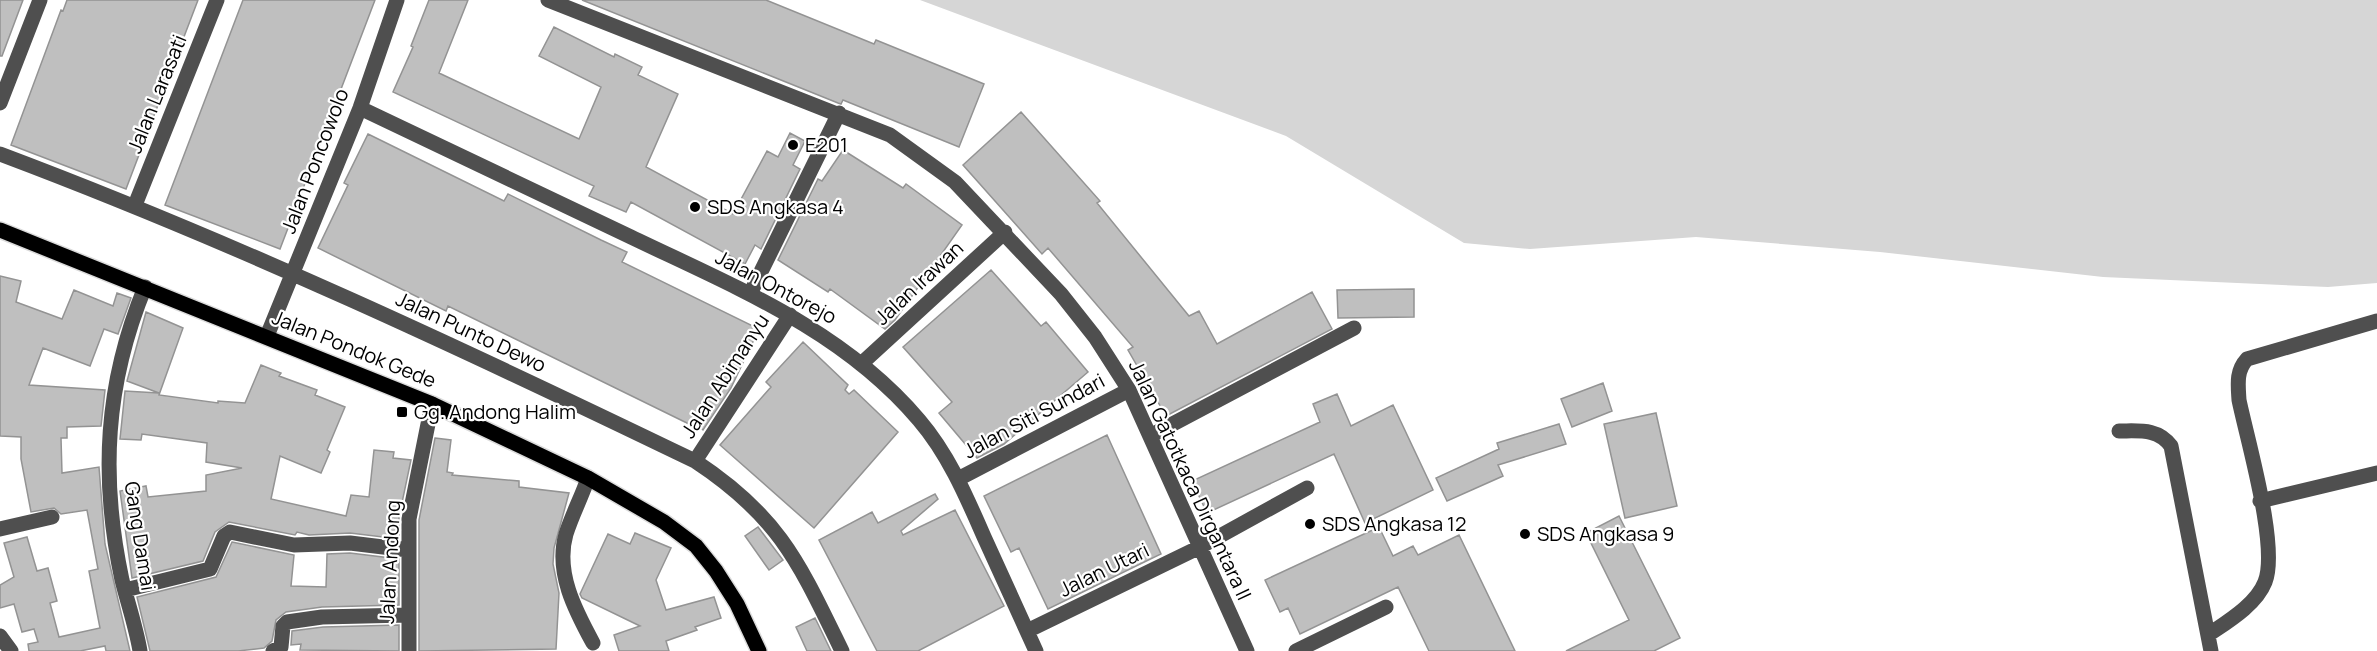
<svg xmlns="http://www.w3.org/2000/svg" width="2377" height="651" font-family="Manrope,sans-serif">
<rect width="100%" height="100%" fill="#fff"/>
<path fill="#d6d6d6" d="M920,0H2377V283L2328,287L2103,277L1880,252L1696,237L1530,249L1464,243L1286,136Z"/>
<path fill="#bfbfbf" stroke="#939393" stroke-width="1.5" d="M0,0H23L2,56H0Z
M67,0H198L126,189L11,145L61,10L63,11Z
M243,0H375L280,249L165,205Z
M429,0H468L439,73L579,139L601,87L539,56L554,27L614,57L615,54L642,67L638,75L678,94L646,167L733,214L767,151L778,157L790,133L805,141L793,165L800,169L761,249L755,245L745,264L631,202L626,212L589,196L594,186L393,92L413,47L411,46Z
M582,0H766L874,44L876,40L984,84L959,147L843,100L841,104L838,103Z
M1021,112L1100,201L1097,203L1189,316L1199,311L1217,344L1312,292L1332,329L1166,416L1128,350L1133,347L1048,248L1042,254L963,165Z
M368,134L504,201L508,194L601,240L627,252L622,262L759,329L731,388L703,430L692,421L689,424L448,306L446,311L318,248L348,185L344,183Z
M843,150L903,188L906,184L962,225L895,320L885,329L830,289L828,292L778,260L818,179L822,181Z
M991,270L1041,326L1046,322L1088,372L1004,444L977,458L939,413L952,402L903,347Z
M0,276L21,281L16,302L62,319L74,290L113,306L117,293L131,298L118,334L104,329L90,366L43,348L29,385L105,390L101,426L67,427V438H61L62,473L99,467L105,544L130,651H106L105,646L80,651H29L28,644L38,642L34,629L22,632L14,604L0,608V585L14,577L4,543L27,537L37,571L48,568L57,601L50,603L59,637L100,628L89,571L98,569L87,510L61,514L54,508L31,512L21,459V437L0,436Z
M1414,289V317L1338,318L1337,290Z
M146,312L183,328L159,395L218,403V401L245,403L261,365L281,373L279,376L317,390L315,395L345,407L327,450L330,452L321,473L280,456L271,499L346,516L351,495L369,497L374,450L394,452L393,458L411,460L399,517V539L350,533L309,535L297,532L295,535L229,522L215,532L203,561L132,578L120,491L146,486L148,497L206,491V475L242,468L206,462L207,443L142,434L141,440L120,439L125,391L159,393L127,381Z
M803,342L848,385L845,390L849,394L854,390L898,432L814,528L720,445L771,387L766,382Z
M1603,383L1612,411L1572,427L1561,399Z
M1337,394L1351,426L1393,405L1433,490L1365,523L1334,454L1207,513L1192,481L1320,422L1313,404Z
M1656,413L1677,506L1625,518L1604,424Z
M1559,424L1566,444L1498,465L1503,476L1447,501L1436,478L1499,449L1497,443Z
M1107,435L1161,554L1048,609L1019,548L1011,552L984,496Z
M435,438L451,440L447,472L453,473L452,475L519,481V487L569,493L554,548L553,564L559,593L556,649L419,651V520Z
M935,494L938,499L901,531L903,535L955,510L1004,606L918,651H877L819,540L872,512L878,523Z
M1619,516L1680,638L1654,651H1566L1629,620L1586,533Z
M758,527L783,560L769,570L745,536Z
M1379,527L1393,556L1413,546L1418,555L1459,535L1515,651H1429L1398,587L1300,634L1288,608L1280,612L1265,580Z
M635,533L671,548L656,580L666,610L714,597L721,618L695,627L697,630L666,641L669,651H619L614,635L640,626L582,598L580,594L608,534L630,544Z
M232,542L294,555L291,586L326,587L327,554L350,553L399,559V605L322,607L286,612L276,620L272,641L264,648L238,651H150L137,597L216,577Z
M815,618L818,624L831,651H807L796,627Z
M399,625V651L300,650L301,644L291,645L292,631L323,627Z"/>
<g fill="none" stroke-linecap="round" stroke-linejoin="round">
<g stroke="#dbdbdb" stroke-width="18">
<path id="major" d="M0,230L432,404L588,478L664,522L696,546L716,571L737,604L759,651"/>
</g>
<path stroke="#4f4f4f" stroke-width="15" d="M548,0L890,135L955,182L1061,294L1095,337L1129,390L1247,651
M0,103L40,0
M360,108C450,151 540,194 631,237C735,287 843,330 919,420C949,455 967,498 985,539C1002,576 1019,613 1036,651
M0,154C237,243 467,351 695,461C780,517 799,563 842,651
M135,205L217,0
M750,294L839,113
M267,336L360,108L397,0
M861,364L1005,232
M2119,431C2139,431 2158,428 2171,446L2211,651
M1150,436L1354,328
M695,461L790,315
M588,478C582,496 572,515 566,534C555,572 575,610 593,643
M958,479L1129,390
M2260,501L2377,473
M0,529L52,517
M125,590L210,569L224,536L230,532L294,545L350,543L408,550
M1027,631L1200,547L1307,488
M2208,635C2227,622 2256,605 2265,582C2279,547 2247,439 2239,400C2238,384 2236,371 2247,359L2377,321
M0,636L11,651
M140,651C136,627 128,604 122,580C100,477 105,384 145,287
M273,651L281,647L283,626L287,622L322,617L407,615
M409,651V519L432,404
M1296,651L1386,607"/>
<use href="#major" stroke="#000" stroke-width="15"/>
</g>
<g fill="#000" stroke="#fff" stroke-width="2">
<circle cx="793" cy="145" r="6"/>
<circle cx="695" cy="207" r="6"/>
<rect x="396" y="406" width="12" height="12" rx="3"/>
<circle cx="1310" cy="524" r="6"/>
<circle cx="1525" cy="534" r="6"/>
</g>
<g text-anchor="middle" stroke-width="4.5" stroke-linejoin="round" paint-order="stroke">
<g font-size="20" fill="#000" stroke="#fff">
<text transform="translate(157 94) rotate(-68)" y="7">Jalan Larasati</text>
<text transform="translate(315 161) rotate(-69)" y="7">Jalan Poncowolo</text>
<text transform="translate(919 283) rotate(-43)" y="7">Jalan Irawan</text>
<text transform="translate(776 287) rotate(28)" y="7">Jalan Ontorejo</text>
<text transform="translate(471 332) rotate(25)" y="7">Jalan Punto Dewo</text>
<text transform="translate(354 349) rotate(22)" y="7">Jalan Pondok Gede</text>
<text transform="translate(725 376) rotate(-57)" y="7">Jalan Abimanyu</text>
<text transform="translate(1034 416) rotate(-28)" y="7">Jalan Siti Sundari</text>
<text transform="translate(1190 480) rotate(65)" y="7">Jalan Gatotkaca Dirgantara II</text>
<text transform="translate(140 536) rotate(81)" y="7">Gang Damai</text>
<text transform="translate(390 562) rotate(-87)" y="7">Jalan Andong</text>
<text transform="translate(1104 570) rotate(-26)" y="7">Jalan Utari</text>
</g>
<g font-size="20" fill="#000" stroke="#fff" text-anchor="start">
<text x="805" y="152">E201</text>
<text x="707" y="214">SDS Angkasa 4</text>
<text x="414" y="419">Gg. Andong Halim</text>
<text x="1322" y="531">SDS Angkasa 12</text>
<text x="1537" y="541">SDS Angkasa 9</text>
</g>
</g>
</svg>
